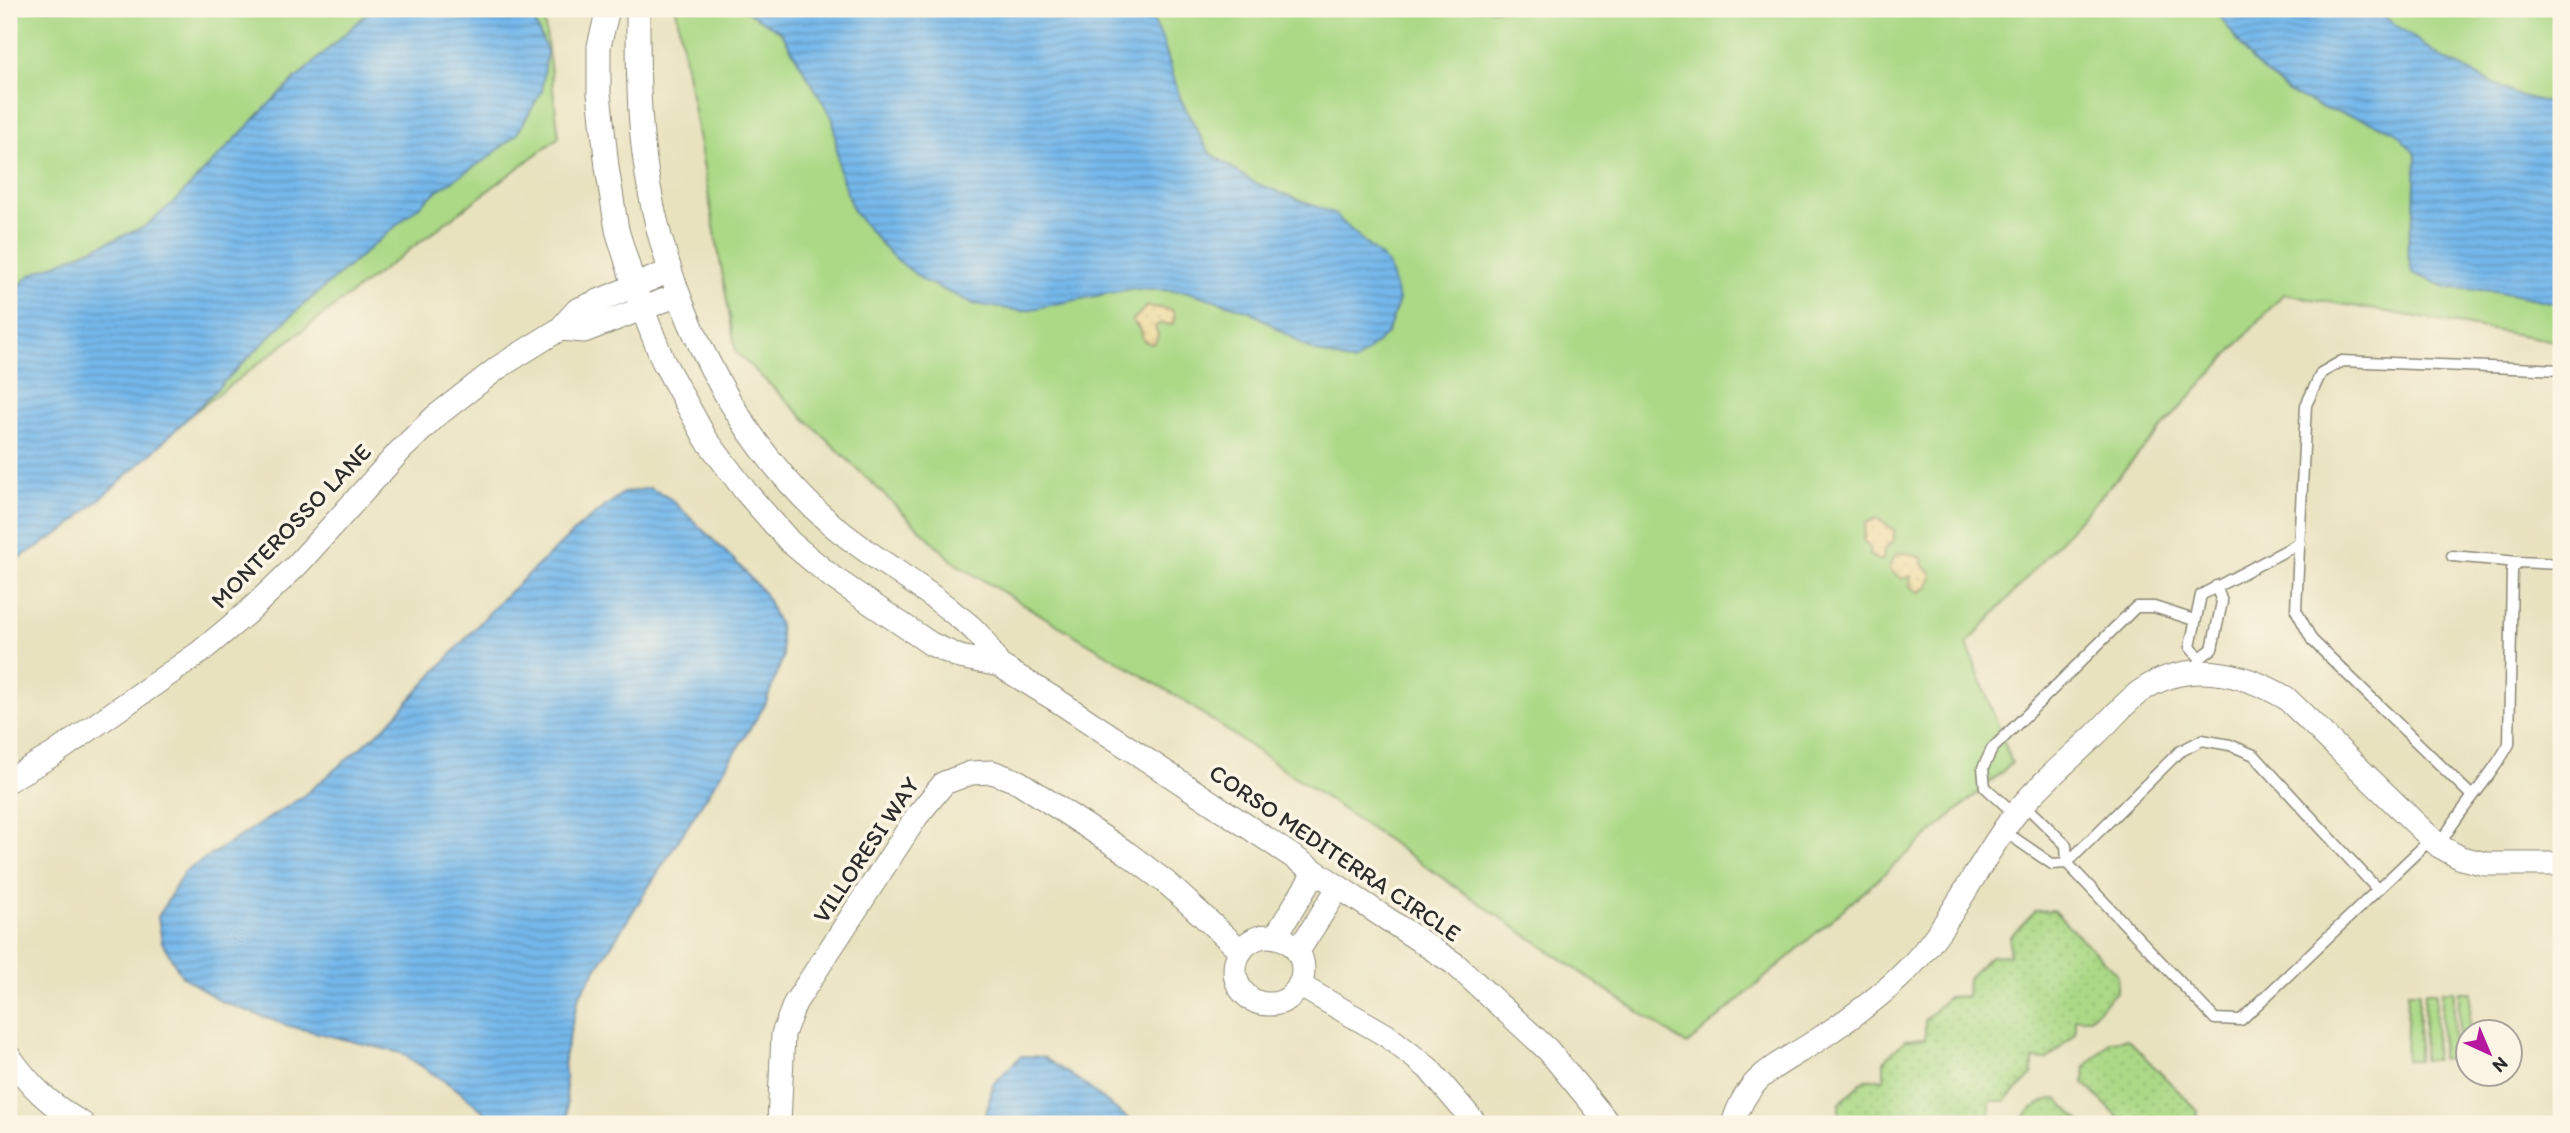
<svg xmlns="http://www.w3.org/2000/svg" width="2570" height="1133" font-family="Itim,sans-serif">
<defs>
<pattern id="sand-dots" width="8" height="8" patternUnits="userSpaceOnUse" patternTransform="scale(1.75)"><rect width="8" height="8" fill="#eeda9e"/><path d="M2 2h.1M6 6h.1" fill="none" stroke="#cb8" stroke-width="1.8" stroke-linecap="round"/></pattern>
<pattern id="park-dots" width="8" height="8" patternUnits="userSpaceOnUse" patternTransform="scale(1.75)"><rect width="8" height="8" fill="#abd986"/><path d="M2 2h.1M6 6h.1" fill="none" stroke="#93ba74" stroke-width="1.8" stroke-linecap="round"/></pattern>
<pattern id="water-rules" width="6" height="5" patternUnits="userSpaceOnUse" patternTransform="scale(1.75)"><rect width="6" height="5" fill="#75b8eb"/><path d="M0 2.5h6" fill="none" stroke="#6096bf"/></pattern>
</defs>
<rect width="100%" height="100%" fill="#fcf5e5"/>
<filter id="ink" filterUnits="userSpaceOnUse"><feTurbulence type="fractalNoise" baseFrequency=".0143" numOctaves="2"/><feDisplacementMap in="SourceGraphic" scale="14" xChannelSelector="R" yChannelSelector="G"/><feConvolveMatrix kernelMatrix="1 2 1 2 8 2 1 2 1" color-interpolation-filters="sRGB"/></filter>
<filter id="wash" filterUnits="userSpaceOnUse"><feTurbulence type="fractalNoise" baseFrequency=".00686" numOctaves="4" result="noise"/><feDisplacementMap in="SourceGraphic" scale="28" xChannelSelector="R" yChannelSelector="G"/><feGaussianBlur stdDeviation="1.57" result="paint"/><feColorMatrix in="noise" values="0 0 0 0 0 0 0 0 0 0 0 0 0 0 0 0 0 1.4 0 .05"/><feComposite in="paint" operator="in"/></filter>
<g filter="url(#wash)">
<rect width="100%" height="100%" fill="#e9e2bf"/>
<path fill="#abd986" stroke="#6b8258" stroke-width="2" d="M9,9H543L559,137L9,552Z
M676,9H2561V342L2283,294L1967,644L2012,763L1687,1045L1178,697L956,564L736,352Z
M2442,991H2454L2453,1060L2441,1059Z
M2408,992H2419L2418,1060H2406Z
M2425,992H2436L2435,1060H2423Z
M2459,992H2471L2468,1060H2458Z"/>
<path fill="url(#sand-dots)" stroke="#8c8264" stroke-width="2" d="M1147,306L1172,310L1175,317L1172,325L1160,323L1155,327L1158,334L1155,343L1151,344L1143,340L1141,330L1132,321Z
M1877,518L1894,530V540L1884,550L1883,560H1878L1869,555L1870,547L1863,540L1866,523Z
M1898,553H1907L1922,558L1924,566L1932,574L1929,587L1919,592L1910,586L1911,576L1902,579L1890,570V563Z"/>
<path fill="url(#park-dots)" stroke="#6b8258" stroke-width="2" d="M2053,910L2118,975L2117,991L2090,1018H2075V1033L2047,1060L2033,1059L2032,1075L2005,1101H1990V1116L1982,1124H1819L1839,1123V1104L1865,1079H1884V1061L1905,1040L1925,1039V1020L1948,997L1967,996L1968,978L1990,956L2009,955L2010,937L2036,911Z
M2127,1039L2197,1110L2196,1124H2125L2084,1083L2085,1067L2111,1041Z
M2050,1099H2057L2083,1124H2019L2032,1108Z"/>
<path fill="url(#water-rules)" stroke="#50728b" stroke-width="2" d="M372,9H523L534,20L547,51L542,91L517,134L488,158L438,190L293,314L154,451L65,530L9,564V294L32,274L144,227L176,200L274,99Z
M742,9H1147L1162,38L1180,98L1209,152L1253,182L1333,213L1388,264L1399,300L1387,334L1354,363L1311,350L1250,311L1185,291L1130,289L1022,311L974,304L924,281L890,254L853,211L839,169L833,119L781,32Z
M2215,9H2373L2444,59L2514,94L2561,106V304L2495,291L2448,288L2412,273L2407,249L2414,211L2416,154L2395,131L2363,119L2327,110L2288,92L2252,61Z
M650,488L671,499L737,563L765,594L779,625L783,657L765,705L579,996L564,1057L568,1124H490L489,1116L458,1090L401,1053L289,1026L222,1002L182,976L162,942L158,917L184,872L302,797L385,727L500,601L580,526L623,493Z
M1021,1056L1043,1057L1080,1081L1135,1124H984L993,1084Z"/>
</g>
<g filter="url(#ink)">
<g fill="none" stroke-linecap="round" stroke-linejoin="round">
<g stroke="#8a8675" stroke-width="13">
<path id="service" d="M2452,556L2518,562
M2200,658L2212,649L2222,602L2216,586
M2199,672L2200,658L2190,647L2201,595L2300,543
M2472,796L2312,640L2296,610L2306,405L2321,373L2342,361L2561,370
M2015,814L1985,787L1983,768L1992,749L2136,607H2154L2194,620
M2004,831L2052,864L2067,863L2066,845L2024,804
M2439,846C2459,809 2489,781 2509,744L2512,569L2518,562L2561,564
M2378,890L2254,755L2230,745L2202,740L2179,752L2067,863L2215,1019L2241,1020L2431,839"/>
</g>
<g stroke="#8a8675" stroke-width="25">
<path id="minor" d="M608,9L599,46V93L607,167L617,230L637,295L663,361L706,439L746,492L790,542L832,577L931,644L960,657L999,665C992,655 986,643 978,634C971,625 959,618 950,610C912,579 867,555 830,523C726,432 658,283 643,146C638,101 638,55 638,9
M560,329L584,331L678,295
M999,665L1061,703L1455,964L1548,1050L1609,1124
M9,780L54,754L199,653L248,612L297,565L399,452L436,416L499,367L560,329L577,310L670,271
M1235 970a34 34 0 1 1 68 0a34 34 0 1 1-68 0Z
M1275,937L1315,872
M1298,951L1339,887
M1299,985L1386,1035L1428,1068L1476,1124
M9,1056C32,1088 49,1104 83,1124
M779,1124L783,1034L795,1003L917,816L944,783L971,773L992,772L1019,782L1127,853L1168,884L1241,951
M1733,1124C1748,1074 1776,1067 1816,1041C1845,1022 1875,1001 1900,977C1950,930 1975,866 2016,813C2039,784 2069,760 2095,735C2110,721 2125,702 2141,691C2187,659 2242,672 2286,698L2439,846L2461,858L2486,864H2561"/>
</g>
<use href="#service" stroke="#fff" stroke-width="10"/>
<use href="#minor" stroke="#fff" stroke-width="23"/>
</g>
</g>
<g text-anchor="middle" stroke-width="7" stroke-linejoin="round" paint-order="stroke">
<g font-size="24" fill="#2b2b2b" stroke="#fcf5e5">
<text transform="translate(291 526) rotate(-46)" y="8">MONTEROSSO LANE</text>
<text transform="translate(866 850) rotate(-56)" y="8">VILLORESI WAY</text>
<text transform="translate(1335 853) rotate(34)" y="8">CORSO MEDITERRA CIRCLE</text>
</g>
</g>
<rect width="2570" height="1133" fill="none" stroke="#fcf5e5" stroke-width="35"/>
<g transform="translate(2489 1053) rotate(136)"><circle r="33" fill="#fcf5e5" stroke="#a8a49b" stroke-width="2"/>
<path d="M0-5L12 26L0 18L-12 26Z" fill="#b5179e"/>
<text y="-10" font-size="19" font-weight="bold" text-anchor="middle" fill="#2b2b2b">N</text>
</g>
</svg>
